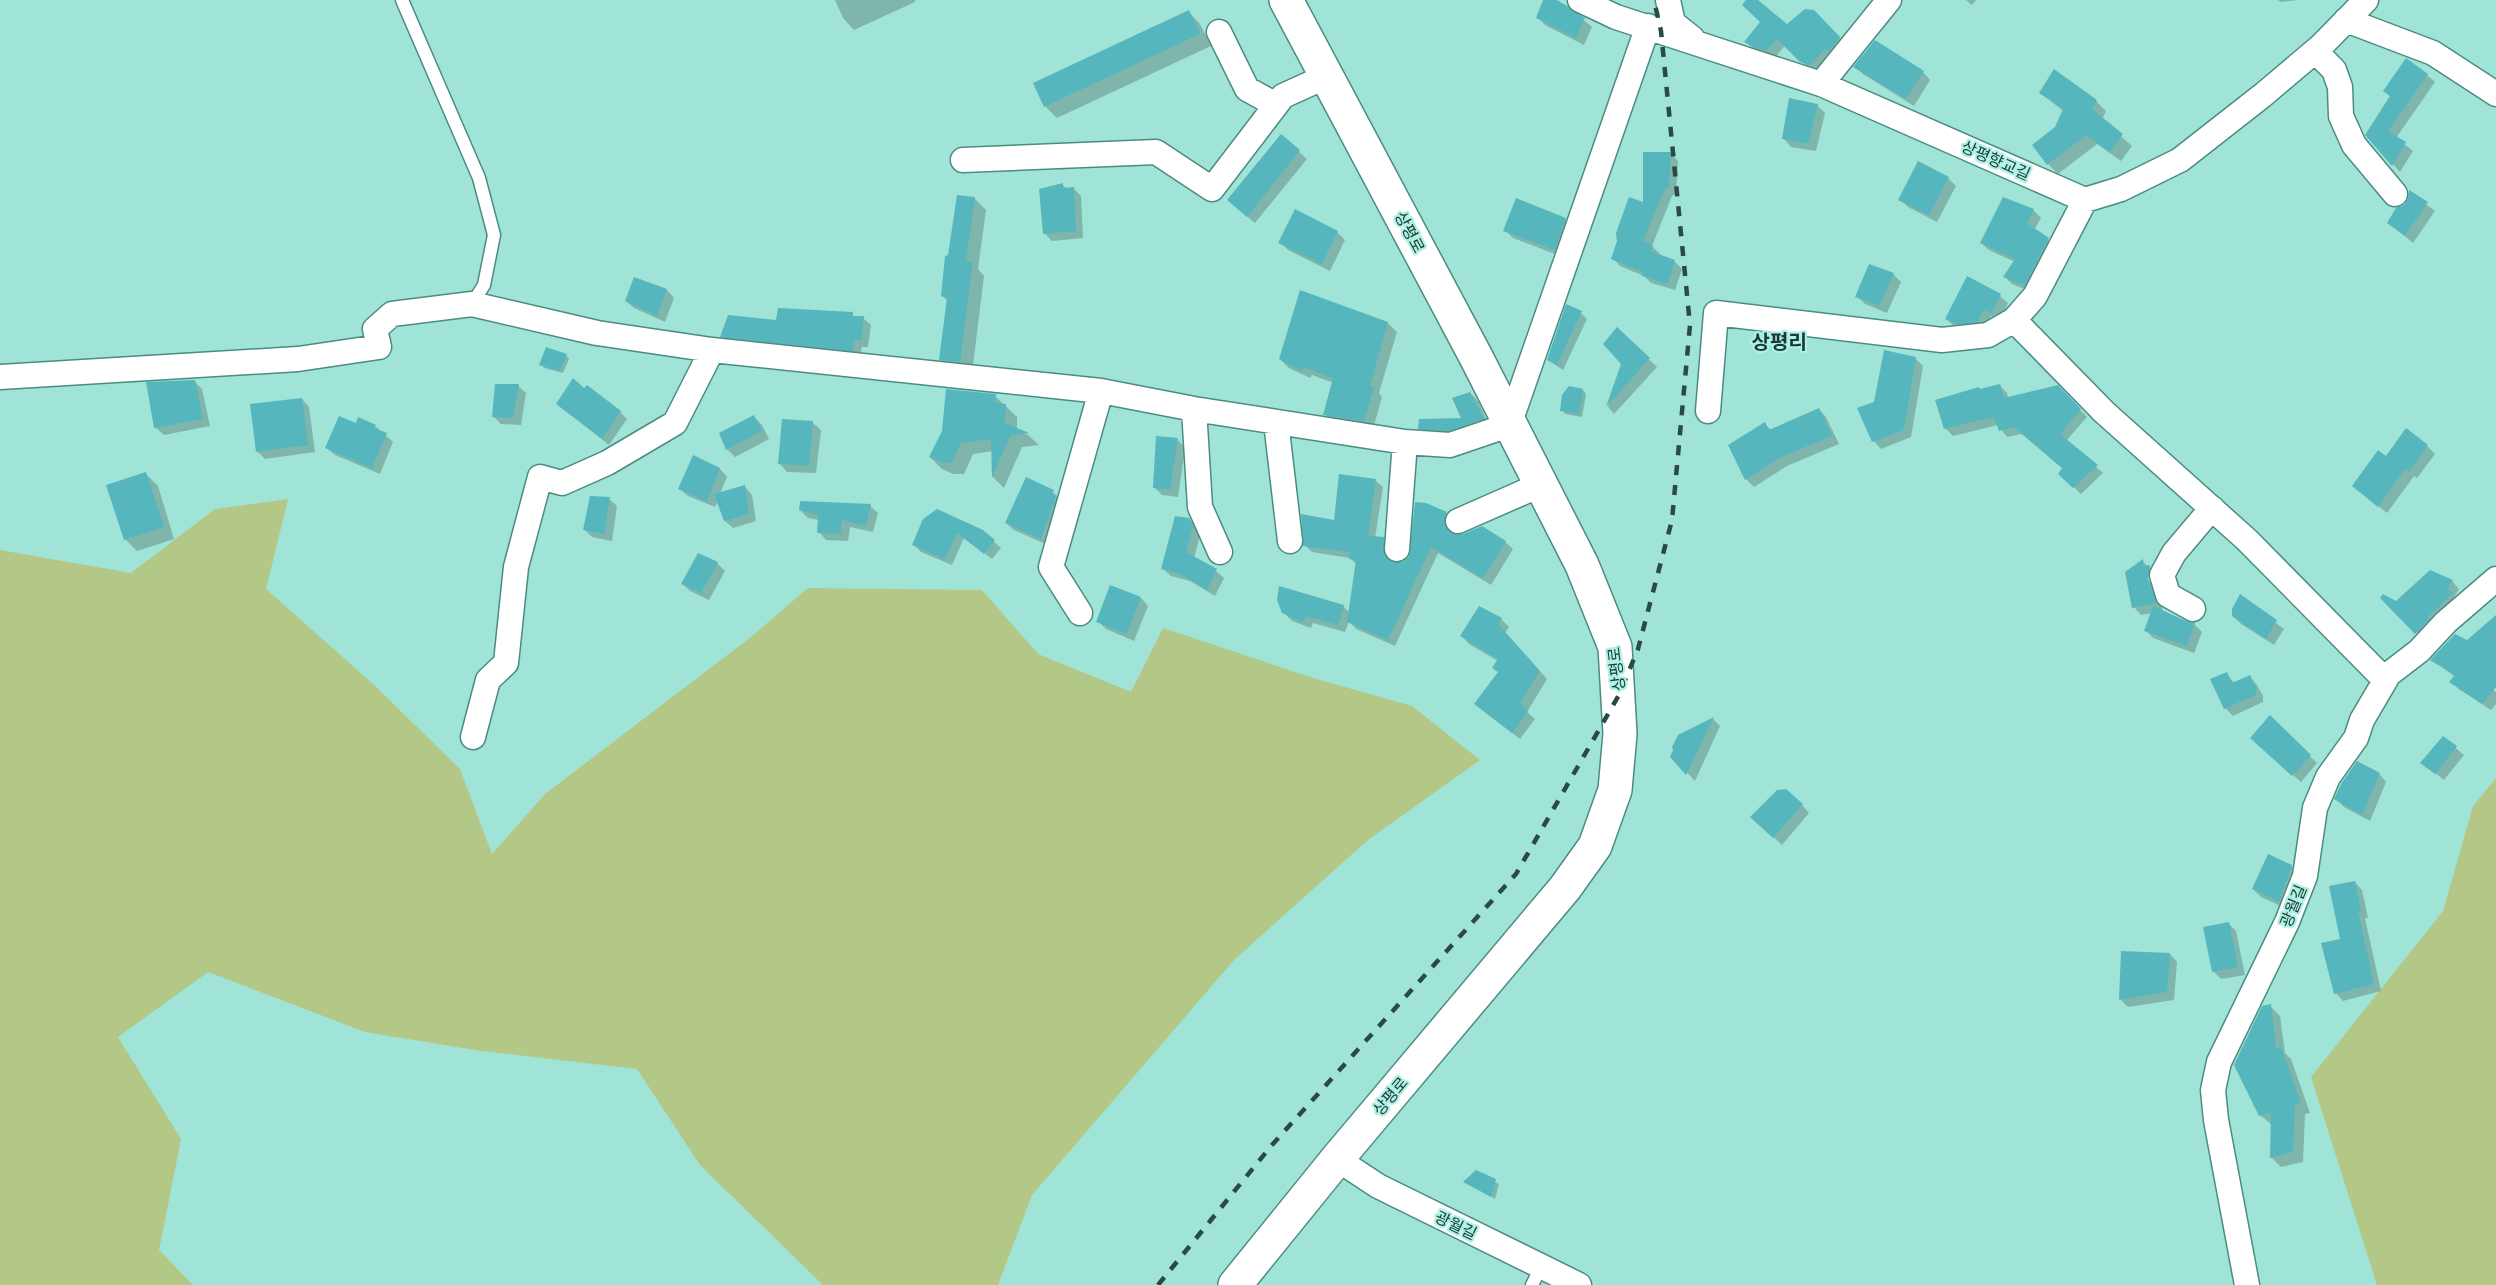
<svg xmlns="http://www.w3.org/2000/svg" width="2496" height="1285" font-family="'Exo 2','Noto Sans KR',sans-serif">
<rect width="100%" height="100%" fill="#a0e3d7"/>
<path fill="#b3c787" d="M288,499L266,589L372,683L460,769L492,854L545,794L751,637L808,588L982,590L1038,654L1131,692L1163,628L1313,678L1412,706L1480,760L1368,840L1234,960L1032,1195L998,1285H823L700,1165L637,1069L481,1051L365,1032L208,972L118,1037L181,1139L159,1250L193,1285H0V550L131,573L215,509Z
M2496,778V1285H2377L2311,1077L2443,911L2473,806Z"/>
<path fill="#0003" fill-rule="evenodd" d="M835,0H915V2L854,30L843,18Z
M1545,0H1554L1566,5L1592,27L1584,45L1545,25L1538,17Z
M1748,0H1755L1787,26L1814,11L1847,46L1818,72L1809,69L1785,45L1775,58L1753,49L1746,42L1762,22Z
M1966,0H1976L1972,5Z
M2278,0H2298L2281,2Z
M1189,12L1200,24L1211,46L1057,118L1045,106Z
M1855,66L1923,72L1930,80L1914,106L1863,74Z
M2427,75L2435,82L2396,138L2413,151L2400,172L2367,135Z
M2041,93L2096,101L2106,111L2102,120L2132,146L2121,161L2097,144L2058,174L2048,164L2056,128L2063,111Z
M1817,105L1825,113L1816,151L1791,147L1784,139Z
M1281,136L1307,159L1255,223L1237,208Z
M1670,153L1678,161L1676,194L1672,196L1652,246L1660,254L1659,256L1674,261L1682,269L1675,290L1651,283L1644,276L1620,266L1613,258L1645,204Z
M1948,178L1956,186L1937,222L1908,207L1900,199Z
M1062,184L1067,189L1073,188L1081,196L1083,238L1052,241L1045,234Z
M2410,193L2435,211L2413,243L2389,223L2410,200Z
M974,198L986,210L978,269L984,276L972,373L952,371L940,359L948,301L942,296L949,256Z
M2033,210L2041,218L2034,230L2056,247L2032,292L2012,284L2005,277L2015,262L1989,250L1981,243Z
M1296,211L1337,232L1345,240L1330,271L1288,250L1280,242Z
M1565,219L1573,227L1563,257L1513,238L1505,230Z
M1893,274L1901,282L1887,313L1865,304L1857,296Z
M635,279L667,290L674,298L665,322L634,308L626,301Z
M2000,296L2008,303L2000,320L1991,316L1985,329L1967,331L1954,326L1946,319Z
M1581,313L1587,319L1563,370L1548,360Z
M852,314L856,318H863L871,325L868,347H862L860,357L729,343L722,336L777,321Z
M1388,323L1397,332L1379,393L1382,397L1373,429L1334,423L1325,414L1334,383L1312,375L1310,378L1289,368L1280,359Z
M1617,329L1657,367L1614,414L1608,407L1622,363Z
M566,355L569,359L563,373L544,368L541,364Z
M1915,358L1923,366L1911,437L1881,449L1874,441L1875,403Z
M194,381L202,389L210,426L164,435L156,428L147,384Z
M518,386L526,393L521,425L501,424L494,417Z
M2000,386L2007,393L2008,398L2058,387L2087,417L2066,441L2103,473L2081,494L2060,474L2063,469L2022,434L2007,437L1998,425L1953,436L1945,428L1981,391Z
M584,390L620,412L627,419L609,445L558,404Z
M1583,390L1586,394L1582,417L1565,414L1562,410Z
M1470,393L1478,401L1487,421L1457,438L1427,436L1420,428L1463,419Z
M995,396L1017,417V430L1028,435L1039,445L1022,447L1004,488L993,477V451L973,454L964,474H953L942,469L930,457L943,432Z
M302,399L309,407L315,452L265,459L257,451Z
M1819,409L1826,417L1839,444L1787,466L1754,487L1746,479L1730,446L1765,424L1771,430Z
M754,417L762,425L769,439L735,457L727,449L721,434Z
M813,423L821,430L816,473L787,472L780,464Z
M357,425L375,426L393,442L380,474L335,455L327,448Z
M1178,440L1185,448L1178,497L1162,495L1154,487Z
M2427,446L2435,454L2417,478L2414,476L2387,513L2354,486L2387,458Z
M720,469L727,477L720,494L745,487L752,495L756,521L733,528L725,521L718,500L715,507L688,496L680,489Z
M146,474L158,486L174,539L137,551L125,539Z
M1375,480L1383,487L1375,538H1383L1390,546L1391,563L1403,564L1446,513L1453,521L1451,527V534L1505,542L1513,549L1491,585L1438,553L1395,646L1356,629L1349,621L1345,632L1313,623L1311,628L1292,621L1284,613L1343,606L1350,613L1357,565L1350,558L1312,552L1305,545L1336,522Z
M1053,492L1060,499L1048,545L1014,530L1006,523Z
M609,499L617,506L612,541L592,537L584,529Z
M870,506L878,513L873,532L850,527L848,541L826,540L819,532V520L808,518L800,510Z
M938,510L982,531L1001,548L992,559L964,538L952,565L921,552L914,545Z
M1189,519L1197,527L1200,536L1194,558L1216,571L1224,578L1215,596L1190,581L1171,576L1163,569Z
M2142,561L2157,574L2155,588L2163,610H2159L2186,623L2194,624L2202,632L2194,653L2153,638L2146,630L2152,613L2141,615L2134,607ZM2148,568L2151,571L2149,587L2146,586Z
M717,563L725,571L709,600L690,591L683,584Z
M2452,581L2459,589L2454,597L2459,602L2424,640L2382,598L2396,603Z
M1111,587L1141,598L1148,606L1134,641L1106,629L1098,621Z
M2240,596L2284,629L2274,645L2241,624L2233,616Z
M2496,617V685L2492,688L2496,692V704L2491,710L2459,689L2451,682L2455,677L2433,660L2467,642Z
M1501,619L1509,627L1505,633L1547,679L1527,712L1535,719L1520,739L1484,711L1500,673L1498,661L1469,644L1462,636Z
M2226,673L2235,684L2250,677L2257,685L2263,696V702L2233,716L2225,708Z
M2270,718L2317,763L2301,782L2259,745Z
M1713,719L1720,726L1695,781L1672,757L1679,737Z
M2444,738L2464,755L2444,780L2422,763Z
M2379,774L2386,782L2370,821L2344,807L2336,799Z
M1802,805L1809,813L1782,845L1752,817Z
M2291,866L2299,874L2287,909L2261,897L2253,889Z
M2355,882L2362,890L2368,918H2365L2381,991L2343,1001L2336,993L2342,940Z
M2228,923L2236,931L2245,975L2221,979L2214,972L2205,928Z
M2170,954L2177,962L2174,1000L2128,1007L2120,999Z
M2270,1006L2280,1016L2285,1053L2291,1059L2310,1113L2305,1114L2303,1162L2281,1167L2271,1157L2272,1125L2260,1115Z
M1476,1171L1499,1184L1495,1199L1465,1182Z"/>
<path fill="#55b6bd" d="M1543,0H1557L1585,18L1576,38L1536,18Z
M1746,0H1758L1787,24L1805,9L1814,10L1840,37L1829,51L1825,49L1810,65L1800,62L1777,39L1766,51L1754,47L1744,42L1760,22L1742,5Z
M1189,10L1200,34L1044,107L1033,83Z
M1875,40L1924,71L1906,99L1853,67Z
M2406,58L2428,74L2388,131L2406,142L2392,166L2365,135L2390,96L2383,91Z
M2054,69L2097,100L2092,109L2123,134L2110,152L2086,135L2047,165L2032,145L2055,127L2063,109L2039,93Z
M1789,98L1818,104L1808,144L1782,139Z
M1281,134L1300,150L1247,217L1227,200Z
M1643,152H1671L1669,187L1665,189L1643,241L1653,245L1650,251L1675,260L1668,284L1642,276L1643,272L1611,259L1617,241L1616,233L1629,197L1643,202Z
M1918,161L1949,177L1929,215L1898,200Z
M1063,183V188L1074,187L1076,231L1043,234L1039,189Z
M2409,190L2428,202L2405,236L2387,223L2396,208L2404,205L2408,199Z
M957,195L975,197L966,261L973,263L960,362L939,360L947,298L941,296L945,256L948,255Z
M2003,197L2034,209L2027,223L2049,238L2025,285L2003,277L2015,259L1980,243Z
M1516,198L1566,218L1555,250L1503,231Z
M1295,209L1338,231L1322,264L1278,243Z
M1869,264L1894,273L1879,306L1855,297Z
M1967,276L2001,294L1992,313L1983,310L1978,322L1958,324L1945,319Z
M634,277L667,289L657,316L625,301Z
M1300,290L1388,322L1370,386L1374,387L1364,421L1323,415L1333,378L1303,367L1301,371L1279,359Z
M1566,304L1582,311L1557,365L1547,360Z
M778,308L853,312V316H864L861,340H855L853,351L720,337L728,315L776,320Z
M1617,327L1650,358L1606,407L1621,364L1603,344Z
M546,347L567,354L560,371L539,365Z
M1884,350L1916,357L1904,430L1872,442L1857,408L1874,402Z
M573,378L584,388L587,385L621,411L602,439L556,404Z
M195,380L203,419L154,428L146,382Z
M495,384H519L513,418L492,417Z
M2000,384L2004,398L2058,385L2081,409L2060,434L2098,465L2073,488L2058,474L2062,468L2014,427L1999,431L1994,417L1944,429L1935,400L1979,387L1980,389Z
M1569,386L1583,389L1579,414L1560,411L1562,395Z
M946,389L996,394L995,403L1006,404L1005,423L1029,433L1010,436L992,478L991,439L961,443L952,463L940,462L929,457L942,431Z
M1470,392L1483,417L1486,418L1448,431L1418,429L1419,419L1461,418L1452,398Z
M302,398L308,445L256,452L250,404Z
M1819,408L1832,436L1779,458L1745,480L1728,445L1765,422L1769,430Z
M754,415L762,431L726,450L719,433Z
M339,416L356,423L358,417L376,425L374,428L387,433L372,468L325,448Z
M782,419L813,421L809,466L778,464Z
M2406,428L2428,445L2409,472L2405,469L2378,507L2352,486L2378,450L2386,456Z
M1156,436L1178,438L1170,490L1153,488Z
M693,455L720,468L707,501L678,489Z
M146,472L164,527L124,540L106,485Z
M1339,474L1376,479L1368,536L1384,537V555L1389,561L1403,562L1409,556L1415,502L1426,503L1447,512L1444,519L1445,526L1450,533L1463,534L1482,526L1506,541L1483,578L1431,547L1388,640L1347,622L1356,560L1349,559L1350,552L1303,546L1301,514L1334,520Z
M1026,477L1054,490L1052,494L1056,496L1041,539L1005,523Z
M745,485L749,514L724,521L714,494Z
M590,496L610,497L604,534L583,530Z
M800,501L871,504L866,526L842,520L841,534L817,533L818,515L799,510Z
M937,509L983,530L995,540L984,554L957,533L945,559L912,545L923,519Z
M1175,516L1189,518L1193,527L1186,552L1217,569L1207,590L1181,574L1161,569Z
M698,553L718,562L701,593L681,584Z
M2143,559L2144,566L2150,565L2148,579L2157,603L2132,608L2125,572Z
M2430,570L2453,580L2447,589L2453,593L2427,618L2429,619L2415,634L2380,598L2383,594L2396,601Z
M1110,585L1141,597L1127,634L1096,622Z
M1279,586L1344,605L1338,625L1306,616L1303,622L1282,613L1277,600Z
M2240,594L2277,620L2266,639L2232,616V609Z
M1479,606L1502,618L1498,624L1540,671L1520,703L1528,711L1512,733L1474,704L1498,672L1492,668L1498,659L1460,636Z
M2153,606L2186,621L2195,623L2187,646L2144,631Z
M2496,615V687L2482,704L2449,682L2455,675L2430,660L2455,634L2467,640Z
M2227,672L2232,683L2250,675L2256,687V695L2224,709L2210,679Z
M2270,715L2311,755L2292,776L2250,738Z
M1714,717L1686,775L1670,757L1673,750L1672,747L1678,735Z
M2443,736L2457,746L2435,774L2420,763Z
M2357,761L2380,773L2362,815L2334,799L2341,784Z
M1786,789L1803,804L1773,838L1750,817L1777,790Z
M2268,854L2292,865L2279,902L2252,889Z
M2355,881L2361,910L2358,911L2374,984L2334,994L2321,943L2340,939L2329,886Z
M2229,922L2238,967L2212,972L2203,927Z
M2121,951L2170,953L2167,992L2119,1000Z
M2271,1004L2276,1049L2281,1047L2301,1103L2295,1104L2293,1152L2270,1158L2271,1112L2259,1116L2234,1065L2262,1006Z
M1476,1170L1496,1179L1491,1197L1463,1182Z"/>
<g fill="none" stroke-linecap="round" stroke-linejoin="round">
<g stroke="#4b8c82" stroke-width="15">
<path id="lane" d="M402,0L479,178L494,235L484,285L472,304
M1532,1285L1541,1267"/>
</g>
<g stroke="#4b8c82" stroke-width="27">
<path id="street" d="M1580,0L1616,17L1821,84L2085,200L2121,189L2180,160L2263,95L2321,46L2366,0
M1668,0L1673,23L1692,38
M2346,20L2433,53L2496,94
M1219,32L1247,89L1276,105
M2315,51L2334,70L2340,87L2341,116L2354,145L2395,194
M1821,84L1889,0
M963,160L1156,152L1212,189L1283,96L1327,76
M2014,320L2104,412L2247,540L2385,680
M0,377L298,359L379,347L375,329L392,314L472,304L597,333L712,350L1101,391L1194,409L1405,442L1450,445L1509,425L1648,26
M1194,409L1200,507L1220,552
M1708,411L1716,313L1942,340L1988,335L2014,320L2035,296L2085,200
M1276,422L1290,541
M1458,521L1540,485
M1397,549L1405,442
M2193,609L2168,595L2162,575L2174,553L2212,508
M1080,613L1051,567L1101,391
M473,737L488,680L506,663L516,567L540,477L562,483L607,463L675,423L712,350
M1337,1159L1378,1186L1579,1285
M2247,1285L2216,1120L2213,1090L2219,1062L2287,922L2305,876L2315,808L2328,777L2356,738L2362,720L2389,674L2419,651L2446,622L2496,579"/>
</g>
<g stroke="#4b8c82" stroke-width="36">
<path id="secondary" d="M1235,1285L1337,1159L1565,888L1595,846L1615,790L1620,734L1615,647L1582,565L1476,357L1286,0"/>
</g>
<use href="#lane" stroke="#fff" stroke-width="12"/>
<use href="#street" stroke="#fff" stroke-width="24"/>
<use href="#secondary" stroke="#fff" stroke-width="33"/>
<path stroke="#2a4a45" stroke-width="4.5" stroke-dasharray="10 10" stroke-linecap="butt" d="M1158,1285L1272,1145L1516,874L1619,695L1638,649L1672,520L1690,325L1661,31L1654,0"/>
</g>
<g text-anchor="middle" stroke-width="4.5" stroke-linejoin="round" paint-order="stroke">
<g font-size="16" fill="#1c3834" stroke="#adf0e4">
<text transform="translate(1996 160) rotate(24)" y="6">상평향교길</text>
<text transform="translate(1410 232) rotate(62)" y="6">상평로</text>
<text transform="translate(1616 669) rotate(-97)" y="6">상평로</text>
<text transform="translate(2293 906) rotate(-68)" y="6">광월길</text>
<text transform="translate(1390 1096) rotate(-50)" y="6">상평로</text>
<text transform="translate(1456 1225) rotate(26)" y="6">광월길</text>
</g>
<g font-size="20" font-weight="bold" fill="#1c3834" stroke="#adf0e4">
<text x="1779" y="349">상평리</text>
</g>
</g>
</svg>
